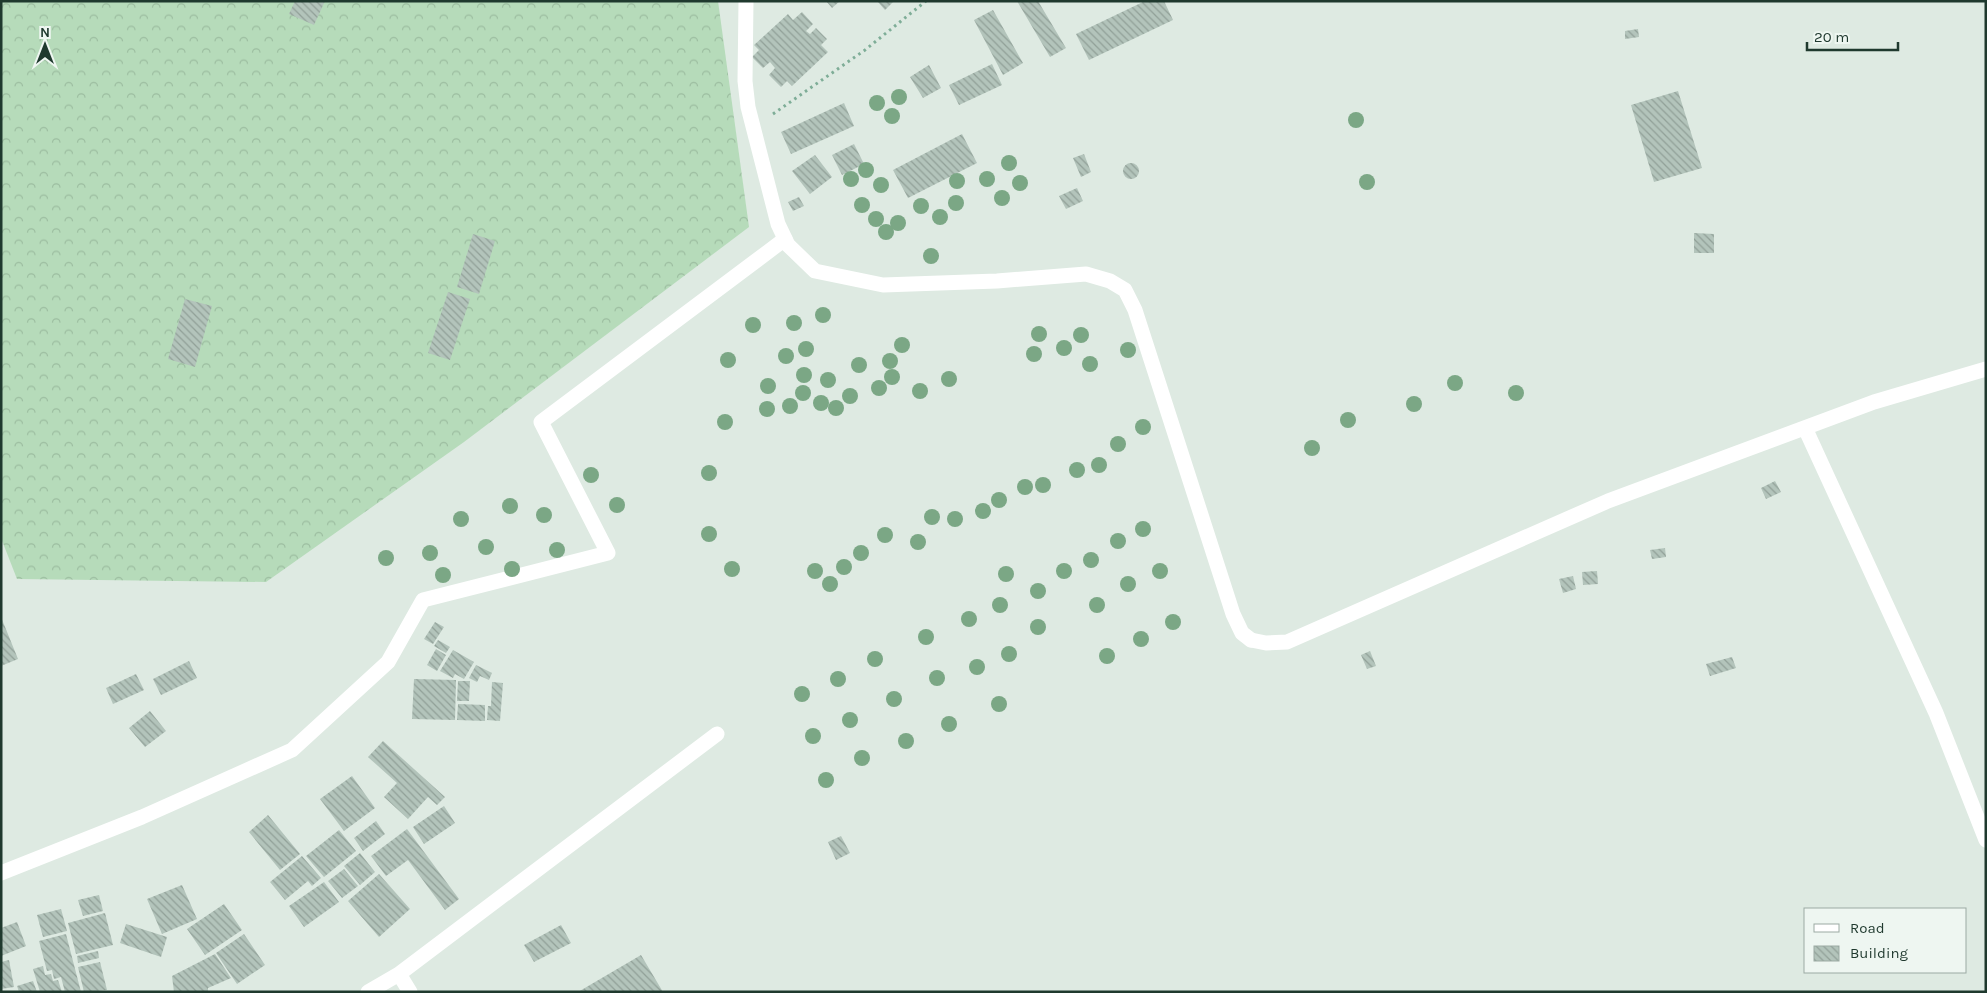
<svg xmlns="http://www.w3.org/2000/svg" width="1987" height="993" font-family="Karla,sans-serif">
<defs>
<pattern id="forest-crowns" width="20" height="18" patternUnits="userSpaceOnUse" patternTransform="scale(1.25)"><rect width="20" height="18" fill="#b6dbba"/><path d="M2 6a3 3 0 1 1 6 0M12 15a3 3 0 1 1 6 0" fill="none" stroke="#9cbda0"/></pattern>
<pattern id="building-back-hatch" width="6" height="6" patternUnits="userSpaceOnUse" patternTransform="scale(1.25)"><rect width="6" height="6" fill="#b3c4bb"/><path d="M-1 5l2 2M0 0l6 6M5-1l2 2" fill="none" stroke="#91a098"/></pattern>
</defs>
<rect width="100%" height="100%" fill="#deeae2"/>
<path fill="url(#forest-crowns)" d="M1,1H718L749,227L464,442L266,582L17,579L1,538Z"/>
<path fill="url(#building-back-hatch)" d="M295,1H325L314,25L289,14Z
M826,1H840L832,8Z
M877,1H894L885,10Z
M1017,1H1038L1066,48L1050,57Z
M1145,1H1164L1173,20L1089,60L1076,34Z
M993,10L1023,63L1003,75L974,20Z
M802,12L813,24L806,31L810,34L816,28L827,39L821,45L828,52L792,86L787,81L781,87L769,75L775,68L770,62L763,68L752,57L759,50L754,45L788,14L793,20Z
M1638,29L1639,37L1625,39V31Z
M992,64L1002,85L959,105L949,85Z
M929,65L941,88L923,98L910,77Z
M1678,91L1702,168L1654,182L1631,105Z
M844,103L854,126L791,154L781,132Z
M962,134L977,163L908,198L893,170Z
M854,144L864,164L842,175L832,155Z
M1084,154L1091,172L1081,177L1073,158Z
M815,155L832,177L810,194L792,171Z
M1123 171a8 8 0 1 1 16 0a8 8 0 1 1-16 0Z
M1077,188L1083,201L1066,209L1059,196Z
M799,197L804,206L793,211L788,202Z
M1694,233L1714,234V253H1694Z
M473,234L495,241L479,294L457,287Z
M448,292L470,299L450,360L428,353Z
M185,299L212,306L195,367L168,359Z
M1775,481L1781,492L1766,499L1761,488Z
M1665,548L1666,557L1652,559L1650,550Z
M1597,571L1598,584L1583,585L1582,572Z
M1573,576L1576,589L1563,593L1559,579Z
M1,617L18,659L1,666Z
M435,622L444,627L433,644L424,639Z
M438,640L450,647L446,653L434,646Z
M436,649L446,655L437,671L427,665Z
M453,650L474,662L464,679L455,674L453,678L440,671Z
M1370,651L1376,666L1367,669L1361,655Z
M1732,657L1736,668L1710,676L1706,664Z
M189,661L197,678L161,695L153,679Z
M476,665L492,673L489,680L480,676L477,682L469,678Z
M136,674L144,690L113,704L106,688Z
M414,679L456,680L455,720L412,719Z
M458,681H470L469,701H457Z
M492,682L503,683L500,721L487,720L488,706H491Z
M458,704L485,705V721L457,720Z
M150,711L166,731L145,747L129,728Z
M383,741L445,797L437,805L428,797L408,819L384,797L397,783L368,757Z
M352,776L375,808L344,831L320,799Z
M444,806L455,823L424,844L413,827Z
M268,815L300,854L280,870L249,832Z
M376,821L385,834L363,851L354,838Z
M407,829L459,899L445,910L408,860L386,876L371,856Z
M339,830L356,851L324,877L306,856Z
M841,836L850,853L836,860L828,842Z
M360,853L375,872L360,885L344,866Z
M302,856L321,878L312,886L308,881L285,900L270,882Z
M344,869L358,886L342,898L328,881Z
M379,874L410,909L379,937L348,901Z
M324,882L339,902L304,927L289,906Z
M182,885L197,919L162,934L147,899Z
M99,895L103,911L83,916L78,900Z
M224,904L242,930L205,955L187,929Z
M61,909L67,931L43,937L37,915Z
M105,913L113,945L76,954L68,923Z
M17,922L26,946L1,956V928Z
M126,924L167,937L161,957L120,943Z
M561,925L571,943L534,962L524,945Z
M66,934L81,992H65L61,977L54,979L52,970L47,971L39,941Z
M244,934L265,965L237,984L216,953Z
M98,951L99,958L78,963L77,956Z
M215,954L231,978L208,988V992H174L172,976Z
M641,955L663,992H578Z
M9,960L14,987L1,989V962Z
M100,962L107,990L84,992L78,967Z
M43,966L45,975L51,974L53,981L58,980L62,992H40L33,969Z
M33,981L37,992H19L17,986Z"/>
<g fill="none" stroke-linecap="round" stroke-linejoin="round">
<path stroke="#7ead97" stroke-width="3" stroke-dasharray="2.5 4" stroke-linecap="butt" d="M773,114L865,50L926,1"/>
<path stroke="#fff" stroke-width="15" d="M746,1L745,81L748,107L778,224L788,245L815,271L883,285L997,281L1086,274L1110,281L1125,290L1135,310L1233,614L1242,633L1251,640"/>
<path stroke="#fff" stroke-width="15" d="M1805,428L1936,713L1986,840
M1251,640L1266,643L1287,642L1608,501L1874,402L1986,369
M1,873L142,817L292,750L388,662L423,600L608,553L541,422L785,239
M399,974L717,734
M368,992L399,974L410,992"/>
</g>
<g fill="#7ba785">
<circle cx="899" cy="97" r="8"/>
<circle cx="877" cy="103" r="8"/>
<circle cx="892" cy="116" r="8"/>
<circle cx="1356" cy="120" r="8"/>
<circle cx="1009" cy="163" r="8"/>
<circle cx="866" cy="170" r="8"/>
<circle cx="851" cy="179" r="8"/>
<circle cx="987" cy="179" r="8"/>
<circle cx="957" cy="181" r="8"/>
<circle cx="1367" cy="182" r="8"/>
<circle cx="1020" cy="183" r="8"/>
<circle cx="881" cy="185" r="8"/>
<circle cx="1002" cy="198" r="8"/>
<circle cx="956" cy="203" r="8"/>
<circle cx="862" cy="205" r="8"/>
<circle cx="921" cy="206" r="8"/>
<circle cx="940" cy="217" r="8"/>
<circle cx="876" cy="219" r="8"/>
<circle cx="898" cy="223" r="8"/>
<circle cx="886" cy="232" r="8"/>
<circle cx="931" cy="256" r="8"/>
<circle cx="823" cy="315" r="8"/>
<circle cx="794" cy="323" r="8"/>
<circle cx="753" cy="325" r="8"/>
<circle cx="1039" cy="334" r="8"/>
<circle cx="1081" cy="335" r="8"/>
<circle cx="902" cy="345" r="8"/>
<circle cx="1064" cy="348" r="8"/>
<circle cx="806" cy="349" r="8"/>
<circle cx="1128" cy="350" r="8"/>
<circle cx="1034" cy="354" r="8"/>
<circle cx="786" cy="356" r="8"/>
<circle cx="728" cy="360" r="8"/>
<circle cx="890" cy="361" r="8"/>
<circle cx="1090" cy="364" r="8"/>
<circle cx="859" cy="365" r="8"/>
<circle cx="804" cy="375" r="8"/>
<circle cx="892" cy="377" r="8"/>
<circle cx="949" cy="379" r="8"/>
<circle cx="828" cy="380" r="8"/>
<circle cx="1455" cy="383" r="8"/>
<circle cx="768" cy="386" r="8"/>
<circle cx="879" cy="388" r="8"/>
<circle cx="920" cy="391" r="8"/>
<circle cx="803" cy="393" r="8"/>
<circle cx="1516" cy="393" r="8"/>
<circle cx="850" cy="396" r="8"/>
<circle cx="821" cy="403" r="8"/>
<circle cx="1414" cy="404" r="8"/>
<circle cx="790" cy="406" r="8"/>
<circle cx="836" cy="408" r="8"/>
<circle cx="767" cy="409" r="8"/>
<circle cx="1348" cy="420" r="8"/>
<circle cx="725" cy="422" r="8"/>
<circle cx="1143" cy="427" r="8"/>
<circle cx="1118" cy="444" r="8"/>
<circle cx="1312" cy="448" r="8"/>
<circle cx="1099" cy="465" r="8"/>
<circle cx="1077" cy="470" r="8"/>
<circle cx="709" cy="473" r="8"/>
<circle cx="591" cy="475" r="8"/>
<circle cx="1043" cy="485" r="8"/>
<circle cx="1025" cy="487" r="8"/>
<circle cx="999" cy="500" r="8"/>
<circle cx="617" cy="505" r="8"/>
<circle cx="510" cy="506" r="8"/>
<circle cx="983" cy="511" r="8"/>
<circle cx="544" cy="515" r="8"/>
<circle cx="932" cy="517" r="8"/>
<circle cx="461" cy="519" r="8"/>
<circle cx="955" cy="519" r="8"/>
<circle cx="1143" cy="529" r="8"/>
<circle cx="709" cy="534" r="8"/>
<circle cx="885" cy="535" r="8"/>
<circle cx="1118" cy="541" r="8"/>
<circle cx="918" cy="542" r="8"/>
<circle cx="486" cy="547" r="8"/>
<circle cx="557" cy="550" r="8"/>
<circle cx="430" cy="553" r="8"/>
<circle cx="861" cy="553" r="8"/>
<circle cx="386" cy="558" r="8"/>
<circle cx="1091" cy="560" r="8"/>
<circle cx="844" cy="567" r="8"/>
<circle cx="512" cy="569" r="8"/>
<circle cx="732" cy="569" r="8"/>
<circle cx="815" cy="571" r="8"/>
<circle cx="1064" cy="571" r="8"/>
<circle cx="1160" cy="571" r="8"/>
<circle cx="1006" cy="574" r="8"/>
<circle cx="443" cy="575" r="8"/>
<circle cx="830" cy="584" r="8"/>
<circle cx="1128" cy="584" r="8"/>
<circle cx="1038" cy="591" r="8"/>
<circle cx="1000" cy="605" r="8"/>
<circle cx="1097" cy="605" r="8"/>
<circle cx="969" cy="619" r="8"/>
<circle cx="1173" cy="622" r="8"/>
<circle cx="1038" cy="627" r="8"/>
<circle cx="926" cy="637" r="8"/>
<circle cx="1141" cy="639" r="8"/>
<circle cx="1009" cy="654" r="8"/>
<circle cx="1107" cy="656" r="8"/>
<circle cx="875" cy="659" r="8"/>
<circle cx="977" cy="667" r="8"/>
<circle cx="937" cy="678" r="8"/>
<circle cx="838" cy="679" r="8"/>
<circle cx="802" cy="694" r="8"/>
<circle cx="894" cy="699" r="8"/>
<circle cx="999" cy="704" r="8"/>
<circle cx="850" cy="720" r="8"/>
<circle cx="949" cy="724" r="8"/>
<circle cx="813" cy="736" r="8"/>
<circle cx="906" cy="741" r="8"/>
<circle cx="862" cy="758" r="8"/>
<circle cx="826" cy="780" r="8"/>
</g>
<rect width="1987" height="993" fill="none" stroke="#1f392e" stroke-width="5"/>
<rect x="1804" y="908" width="162" height="65" fill="#eef6f1" stroke="#9baaa3"/>
<rect x="1814" y="924" width="25" height="8" fill="#ffffff" stroke="#9baaa3"/>
<text x="1850" y="933" font-size="15" fill="#1f392e">Road</text>
<rect x="1814" y="946" width="25" height="15" fill="url(#building-back-hatch)" stroke="#9baaa3"/>
<text x="1850" y="958" font-size="15" fill="#1f392e">Building</text>
<g transform="translate(45 45)" stroke="#eef6f1" stroke-width="4" paint-order="stroke">
<path d="M0-4L9 19L0 12L-9 19Z" fill="#1f392e"/>
<text y="-8" font-size="14" font-weight="bold" text-anchor="middle" fill="#1f392e">N</text>
</g>
<path d="M1807 42v8h91v-8" fill="none" stroke="#1f392e" stroke-width="2.5"/>
<text x="1814" y="42" font-size="15" fill="#1f392e" stroke="#eef6f1" stroke-width="4" paint-order="stroke">20 m</text>
</svg>
